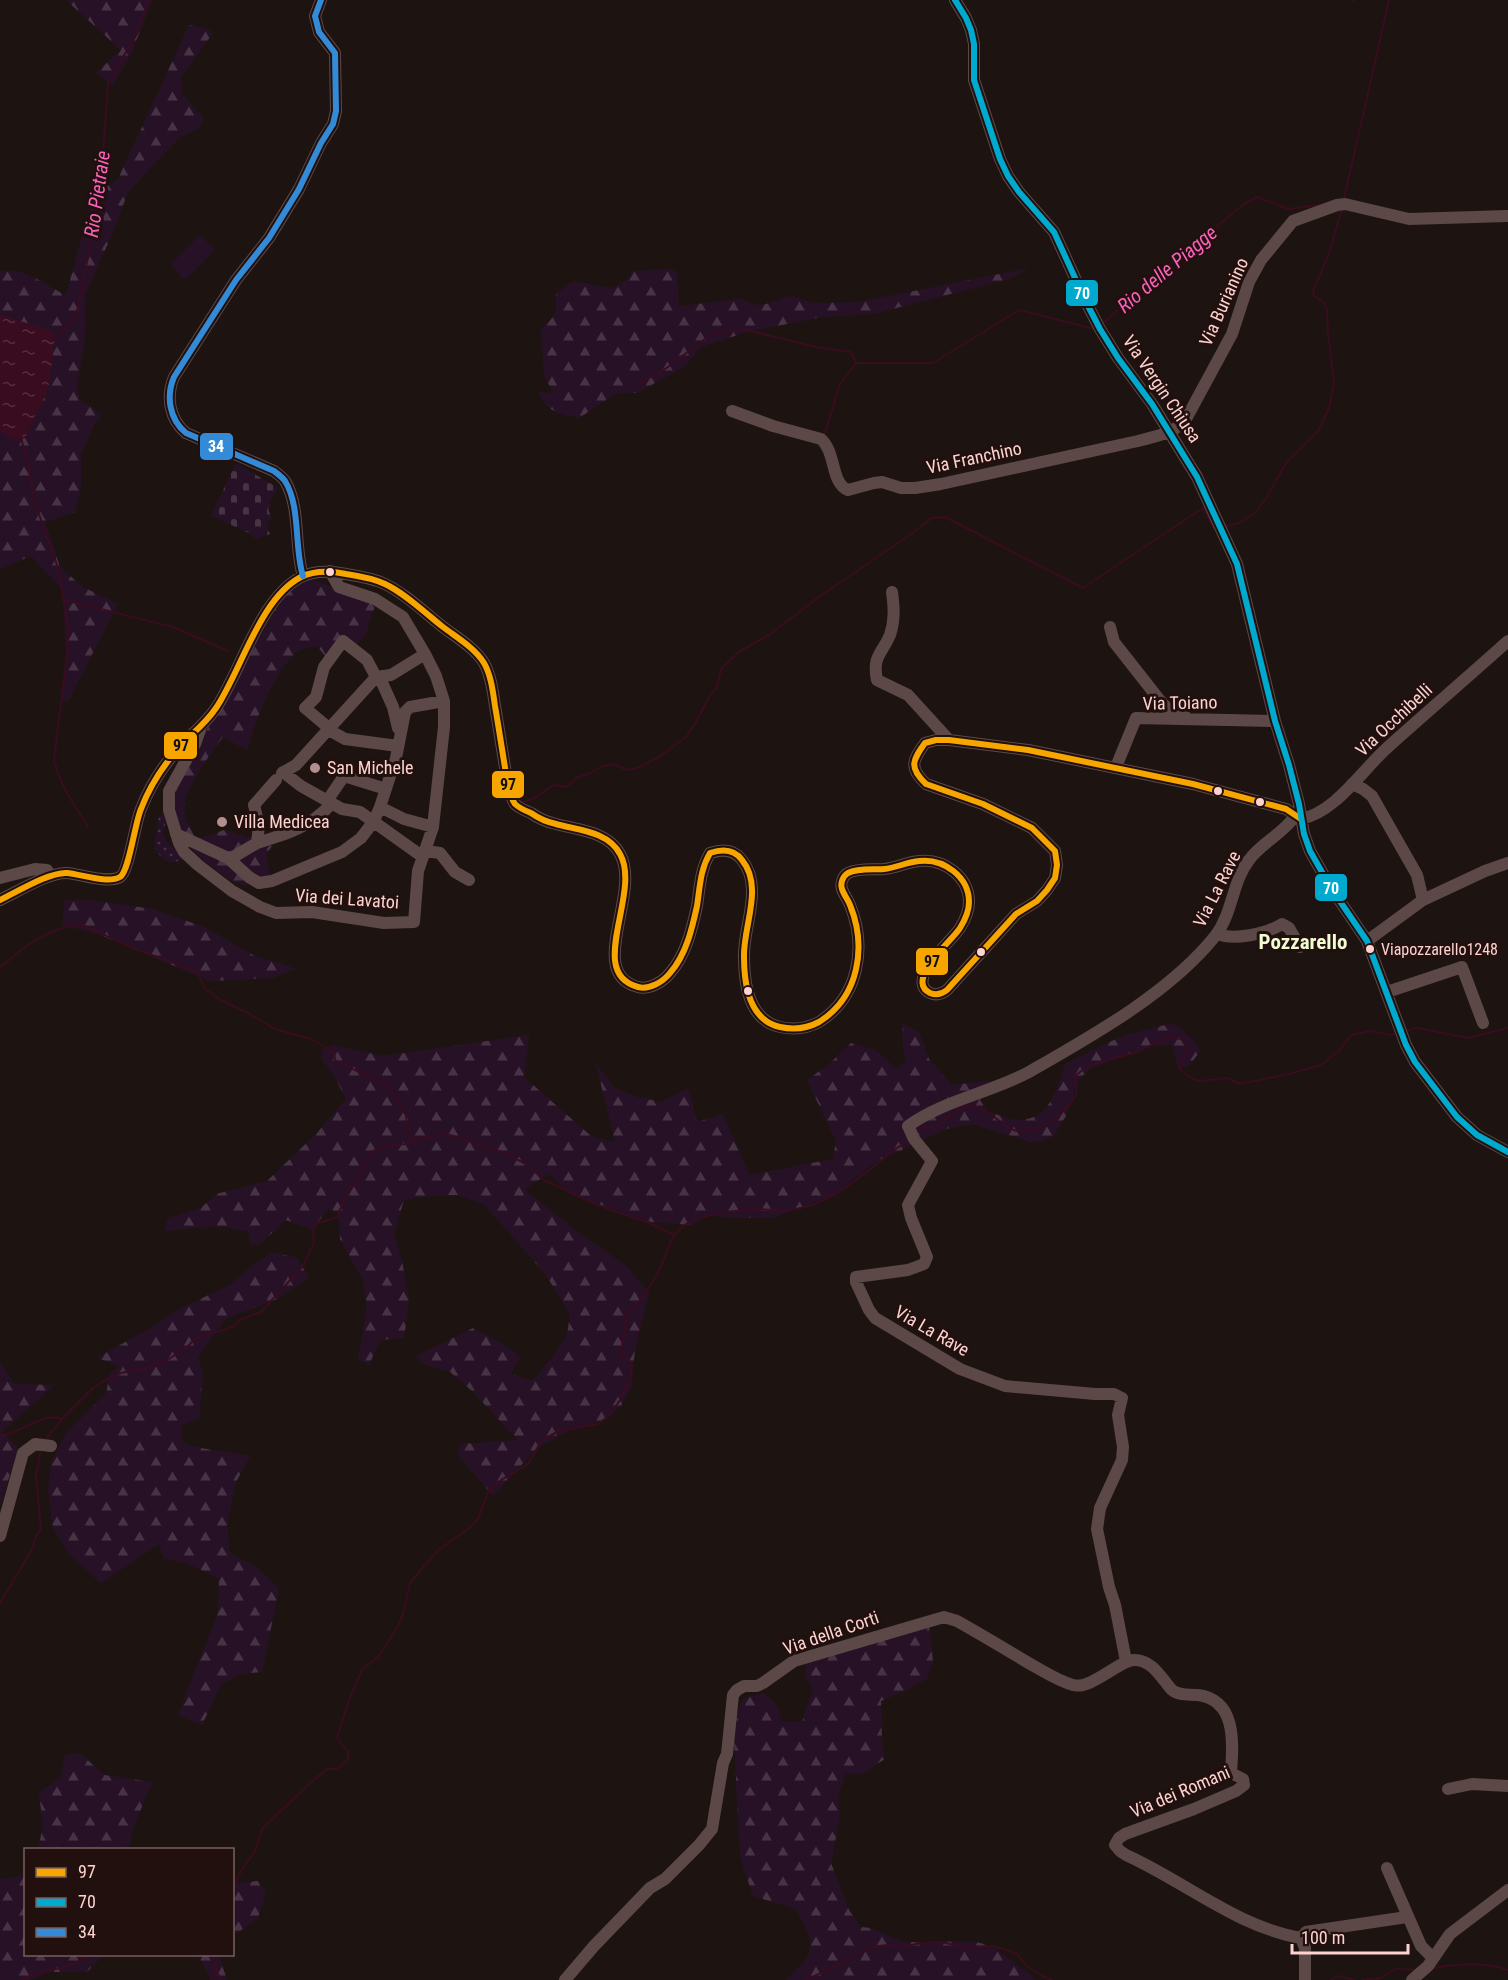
<svg xmlns="http://www.w3.org/2000/svg" width="1508" height="1980" font-family="'Roboto Condensed',sans-serif">
<defs>
<pattern id="forest-firs" width="22" height="20" patternUnits="userSpaceOnUse" patternTransform="scale(1.5)"><rect width="22" height="20" fill="#271127"/><path d="M5 1l3.5 6h-7zM16 11l3.5 6h-7z" fill="#473345"/></pattern>
<pattern id="cemetery-stones" width="16" height="16" patternUnits="userSpaceOnUse" patternTransform="scale(1.5)"><rect width="16" height="16" fill="#271127"/><path d="M2 7V4a2 2 0 0 1 4 0v3zM10 15v-3a2 2 0 0 1 4 0v3z" fill="#473345"/></pattern>
<pattern id="park-dots" width="8" height="8" patternUnits="userSpaceOnUse" patternTransform="scale(1.5)"><rect width="8" height="8" fill="#271127"/><path d="M2 2h.1M6 6h.1" fill="none" stroke="#473345" stroke-width="1.8" stroke-linecap="round"/></pattern>
<pattern id="water-ripples" width="26" height="14" patternUnits="userSpaceOnUse" patternTransform="scale(1.5)"><rect width="26" height="14" fill="#3a0c1f"/><path d="M2 4q2-2 4 0t4 0M15 11q2-2 4 0t4 0" fill="none" stroke="#572e3e"/></pattern>
</defs>
<rect width="100%" height="100%" fill="#1d1412"/>
<path fill="url(#forest-firs)" d="M66,0H152L131,54L113,85L96,73L121,50Z
M189,25L206,28L213,33L181,77L182,94L204,118L198,129L179,138L128,192L112,235L85,294V336L77,388L80,400L102,415L95,423L81,454V488L75,512L45,522L60,567L83,587L118,604L68,701H61L66,653L63,590L31,556L0,569V271C25,267 45,285 66,295L93,196L118,179Z
M1029,268L1009,279L873,314L822,317L747,332L701,347L684,367L637,393H617L579,418C558,413 546,412 538,391L554,394L544,376L541,329C556,316 557,313 556,294L574,281L611,288L625,281L633,271L672,269L677,274L679,306L741,299L755,305L766,304L790,296L814,303L859,302Z
M314,580L376,604L369,621L367,632L355,647L342,638L325,656L317,646C313,647 307,647 303,649C278,658 254,725 247,750L223,737C210,755 185,786 184,809C184,819 193,832 196,840L224,830L247,837L259,835L263,844L272,846L266,855L272,885H243L232,881L210,866L188,846L179,825L173,805L178,783L200,741L283,596L300,582Z
M65,900H90L153,909L204,927L255,956L297,969L272,978L210,981L98,934L62,925Z
M902,1023L919,1032L929,1059L952,1085L985,1081L991,1082L980,1100L987,1111C997,1114 1010,1121 1020,1120C1050,1119 1058,1088 1065,1064L1122,1036L1169,1024L1178,1026L1195,1042L1200,1051L1190,1065L1178,1068L1172,1045L1153,1046L1091,1068L1078,1080L1066,1116L1053,1136L1034,1143L972,1124L946,1129L874,1163L835,1194L773,1218H732L707,1215L692,1225L651,1222L572,1195L549,1174L524,1189L579,1233L624,1264L649,1292L635,1350L631,1387L621,1406L601,1421L569,1430L536,1449L493,1496L457,1454L460,1444L518,1440L472,1391L449,1371L422,1364L416,1356L473,1328L503,1344L520,1358L510,1374L533,1381L553,1356L567,1335L570,1314L546,1275L484,1204L456,1195L428,1196L404,1200L394,1235L402,1260L409,1301L404,1338L380,1340L369,1365L358,1359L367,1307L363,1280L340,1239L338,1213L328,1209L312,1230L286,1220L260,1244L251,1245L247,1231L218,1226L164,1231L168,1218L201,1208L216,1194L267,1181L317,1133L346,1099L335,1077L321,1058L323,1049L334,1045L383,1056L529,1035L524,1077L591,1136L615,1142L596,1064L614,1087L637,1097L662,1102L688,1088L697,1122L723,1114L749,1175L833,1159L836,1141L807,1080L829,1064L851,1043L876,1050L896,1069L906,1061L903,1045Z
M273,1252L297,1258L309,1278L277,1299L225,1319L198,1357L203,1374L199,1418L181,1425L183,1443C205,1451 228,1451 250,1456L236,1482L227,1525L230,1553L256,1567L279,1589L262,1672L242,1674L221,1684L202,1725L178,1715L218,1613L219,1579L189,1564L164,1558L159,1544L101,1583L69,1554L53,1528L48,1491L51,1462L66,1433L106,1393L110,1374L120,1366L97,1358L157,1324L174,1312L231,1284L254,1264Z
M0,1362L14,1384L54,1385C37,1402 19,1415 2,1432L18,1449L0,1506Z
M929,1626L933,1661L927,1679L904,1691L881,1701L882,1744L885,1759L862,1774L845,1773L838,1798L840,1816L831,1863L849,1910L861,1927C876,1927 886,1937 900,1940C922,1946 947,1940 969,1941C994,1942 1017,1966 1036,1980H785C818,1953 816,1945 796,1909L753,1896L740,1857L734,1741L737,1712L743,1699L764,1693L777,1706L782,1722H802L813,1688L805,1676V1663Z
M80,1753L104,1775L152,1782L132,1831L129,1849H38L43,1826L39,1793L61,1777L65,1755Z
M25,1872L26,1954L103,1955L87,1972H49L29,1980H0V1879L20,1876Z
M258,1881L266,1892L258,1918L233,1936V1883Z
M198,1955H219L227,1980H211Z"/>
<path fill="url(#cemetery-stones)" d="M236,463L278,488L269,503L271,504L268,509L272,519L269,521L267,525L270,534L256,539L249,533L211,516Z"/>
<path fill="url(#park-dots)" d="M164,813C165,817 166,820 165,823C165,831 163,825 163,833C163,844 179,851 186,858C171,865 164,862 154,848L159,816Z"/>
<path fill="#271127" d="M200,235L215,250L185,280L170,265Z"/>
<path fill="url(#water-ripples)" d="M0,315L50,330L55,339L48,390L25,438L15,440L0,431Z"/>
<g fill="none" stroke-linecap="round" stroke-linejoin="round">
<path stroke="#3a0c1f" stroke-width="2" d="M1353,1V0
M1344,199L1389,0
M1103,323L1156,276L1244,204L1257,197L1288,209L1320,205
M54,339L76,316L79,302L100,196L108,84L135,36L149,0
M856,363H933L1019,310L1094,329
M640,382C669,372 689,347 716,332C726,333 736,329 746,330L816,347L851,352L856,363
M824,436L840,384L856,363
M21,438L29,467L34,500L57,565L68,625L67,655L54,760C60,786 74,804 88,827
M1226,526L1239,523L1255,513L1267,497L1286,463L1319,430L1329,408L1334,384L1328,333L1327,309L1322,301L1314,296L1313,291L1329,254L1342,208
M64,600L173,627L228,651
M521,803L535,798L553,785L566,787L578,777L589,774L601,767L613,764L627,770L637,768L659,757L687,736L696,722L709,697L717,687L721,669L740,651L769,635L820,596L907,537L932,518L945,517L1083,588L1203,508L1214,528
M0,967C8,962 15,955 22,949C36,939 65,923 82,925L138,950L198,972L204,988L219,999L250,1014L275,1029L311,1039L334,1052L335,1060C360,1076 389,1076 401,1108C402,1111 405,1113 406,1116C407,1121 406,1129 407,1134L414,1142
M1405,1031L1417,1028L1468,1038L1508,1028
M915,1133L925,1127C943,1130 952,1108 969,1106C987,1104 1000,1127 1017,1131C1037,1136 1069,1111 1076,1094C1078,1088 1075,1082 1075,1076L1085,1068L1100,1062L1134,1053L1169,1037L1181,1039L1189,1049L1178,1063L1180,1070L1193,1079L1200,1081L1228,1078L1240,1084L1289,1074L1321,1065L1339,1051L1351,1035L1370,1031L1391,1035L1397,1033
M0,1436C21,1433 42,1412 62,1419
M44,1442L62,1419L93,1388L102,1382L121,1373L145,1368L166,1361L188,1346L195,1339L208,1333L221,1331L234,1326L240,1320L261,1312L303,1266L314,1243L313,1232L316,1224L337,1217L348,1191L358,1179L373,1151L385,1146L405,1144L425,1137L447,1134L505,1153L526,1164L544,1180L559,1187L597,1205L647,1222L674,1235
M0,1603L31,1551L36,1537L41,1529L36,1476L41,1449
M232,1891L241,1871L255,1851L262,1829L309,1784L327,1769H337L348,1759V1752L337,1738L349,1700L362,1670L380,1655L399,1624L403,1614L410,1583L437,1551L472,1526L478,1519L488,1492L501,1480L528,1464L542,1440L559,1431L598,1424L609,1416L620,1400L631,1376L632,1363L623,1356L621,1353L627,1314C642,1301 653,1283 661,1266C669,1248 670,1232 690,1222C704,1214 741,1210 757,1209C768,1209 778,1212 789,1210C827,1207 862,1176 890,1153C896,1148 903,1145 909,1139
M212,1954L220,1980
M1434,1968C1454,1964 1488,1962 1508,1970
M22,1980C42,1967 72,1972 89,1954
M211,1980L216,1971
M806,1980L842,1963L867,1948L887,1945L907,1946L921,1943L941,1942L968,1948L992,1946L1004,1949L1017,1954L1027,1966L1042,1976L1052,1980
M1331,1980L1338,1976L1354,1980
M1362,1980L1380,1978L1396,1969L1416,1970"/>
<path stroke="#5d4848" stroke-width="12" d="M955,0L966,18L971,30L974,44V80L1000,159L1008,176L1019,192L1054,232L1086,302L1100,329L1118,358L1152,404L1197,477L1237,564L1275,721L1289,765L1299,804L1304,834L1310,851L1331,888L1367,941L1406,1045L1415,1062L1457,1117L1477,1135L1508,1152
M732,411L773,426L821,439C836,452 831,484 848,490L874,483L882,482L901,488H915L941,484L1138,441C1156,436 1174,434 1186,419L1232,334L1249,282L1261,260L1293,221L1337,205L1345,204L1409,219L1508,216
M303,576C294,548 301,507 285,481C283,478 278,474 274,471L186,433C169,419 166,396 174,377L236,280L269,238L299,189L321,143L333,124L336,111L335,53L319,32L315,16L321,0
M892,592C894,607 895,620 890,635C882,654 872,656 877,680L908,695L949,740
M1110,627L1114,642L1158,698L1169,710L1185,716
M380,678L393,707L398,728
M330,729L305,708L316,697L324,667L343,641L367,660L376,677
M200,730L195,744L169,791V810L179,843L184,852L198,865L232,891L260,907L276,913L312,912L384,923L414,922L418,871L433,827L444,727V701L436,676L425,654L403,617L375,599L339,587L330,571
M329,730L345,739L398,746
M1116,767L1136,718L1275,721
M283,772L301,786L342,809L360,812L423,857
M282,773L296,765L376,677L391,675L425,654
M1352,784L1363,789L1372,796L1417,875L1423,900
M327,801L344,776L386,789
M380,807L404,819L433,827
M1301,819C1336,812 1362,770 1388,747C1428,711 1468,677 1508,641
M176,834L228,858L249,877L259,883L272,881L342,852L361,838L374,821L380,807L396,758L405,712L410,707L444,701
M257,843C287,834 311,827 332,803
M426,851L440,853L455,872L469,880
M228,858L235,856L257,843L259,826L254,805L276,780
M0,878L35,869L47,870L51,876
M0,900C17,892 49,872 67,873C80,874 108,884 120,877C129,872 135,822 141,809C150,785 165,763 182,744C194,732 206,723 216,708C241,671 260,598 301,577C315,570 331,571 346,574C359,576 373,578 385,584C406,594 425,613 443,627C456,637 475,648 484,663C491,675 493,692 495,706C500,735 504,763 509,791C511,795 512,800 515,804C519,808 526,811 531,813C538,818 547,822 556,824C577,830 608,831 620,854C642,893 585,973 638,987C649,990 663,982 670,973C686,955 692,929 697,906C700,887 700,870 710,853C722,849 734,849 742,860C764,887 743,926 744,957C744,983 749,1020 780,1027C794,1030 806,1029 819,1022C859,997 867,947 850,905C848,900 844,895 842,889C840,883 843,876 848,873C858,868 873,870 884,869C896,868 907,862 919,861C944,858 969,877 969,902C969,911 965,920 960,928C953,940 904,980 930,993C937,996 942,994 947,990L1016,914L1037,901L1047,890L1055,878L1057,865L1055,851L1032,828L983,804L926,784C908,767 913,760 925,743L936,740H949L1028,750L1193,784L1286,809L1301,819
M1217,933C1232,942 1268,933 1282,924L1289,928L1300,947
M1367,941L1423,900L1485,871L1508,863
M1387,992L1462,967L1483,1023
M0,1536L23,1453L35,1444L51,1446
M1127,1661L1125,1656L1115,1605L1109,1587L1097,1529L1100,1508L1122,1460L1123,1447L1118,1415L1122,1398L1114,1394H1095L1005,1386L960,1369L875,1318L869,1310L856,1282V1277L908,1270L924,1264L927,1257L911,1218L908,1205L932,1161L914,1139L908,1126C944,1100 990,1093 1029,1072C1092,1036 1171,992 1216,935C1233,912 1232,882 1249,860C1262,842 1283,834 1295,816
M1448,1789L1472,1784L1508,1786
M1387,1868L1421,1946L1433,1958
M1301,1938L1306,1932L1407,1917
M1301,1938L1305,1948V1980
M565,1980L594,1946L650,1888L665,1879L699,1845L712,1829L723,1763L727,1754L733,1695L737,1690L744,1686H757L763,1683L794,1661L944,1617L957,1621C982,1635 1007,1650 1032,1665C1045,1672 1058,1681 1073,1685C1091,1690 1120,1660 1134,1660C1153,1660 1161,1678 1172,1690C1179,1696 1190,1694 1198,1695C1237,1700 1233,1744 1231,1773L1243,1779L1244,1785L1236,1791L1194,1809L1125,1834L1119,1838L1115,1845L1120,1851L1126,1855C1184,1881 1237,1927 1301,1938
M1412,1980L1428,1966L1450,1934L1508,1890"/>
<g stroke="#21100e" stroke-width="10">
<path id="bus-1" d="M0,900C17,892 49,872 67,873C80,874 108,884 120,877C129,872 135,822 141,809C150,785 165,763 182,744C194,732 206,723 216,708C241,671 260,598 301,577C315,570 331,571 346,574C359,576 373,578 385,584C406,594 425,613 443,627C456,637 475,648 484,663C491,675 493,692 495,706C500,735 504,763 509,791C511,795 512,800 515,804C519,808 526,811 531,813C538,818 547,822 556,824C577,830 608,831 620,854C642,893 585,973 638,987C649,990 663,982 670,973C686,955 692,929 697,906C700,887 700,870 710,853C722,849 734,849 742,860C764,887 743,926 744,957C744,983 749,1020 780,1027C794,1030 806,1029 819,1022C859,997 867,947 850,905C848,900 844,895 842,889C840,883 843,876 848,873C858,868 873,870 884,869C896,868 907,862 919,861C944,858 969,877 969,902C969,911 965,920 960,928C953,940 904,980 930,993C937,996 942,994 947,990L1016,914L1037,901L1047,890L1055,878L1057,865L1055,851L1032,828L983,804L926,784C908,767 913,760 925,743L936,740H949L1028,750L1193,784L1286,809L1301,819"/>
</g>
<g stroke="#21100e" stroke-width="10">
<path id="bus-2" d="M955,0L966,18L971,30L974,44V80L1000,159L1008,176L1019,192L1054,232L1086,302L1100,329L1118,358L1152,404L1197,477L1237,564L1275,721L1289,765L1299,804L1304,834L1310,851L1331,888L1367,941L1406,1045L1415,1062L1457,1117L1477,1135L1508,1152"/>
</g>
<g stroke="#21100e" stroke-width="10">
<path id="bus-3" d="M303,576C294,548 301,507 285,481C283,478 278,474 274,471L186,433C169,419 166,396 174,377L236,280L269,238L299,189L321,143L333,124L336,111L335,53L319,32L315,16L321,0"/>
</g>
<use href="#bus-1" stroke="#f7a600" stroke-width="6"/>
<use href="#bus-2" stroke="#00a9ce" stroke-width="6"/>
<use href="#bus-3" stroke="#338bd7" stroke-width="6"/>
</g>
<g fill="#fdd3d0" stroke="#21100e" stroke-width="2">
<circle cx="330" cy="572" r="5"/>
<circle cx="1218" cy="791" r="5"/>
<circle cx="1260" cy="802" r="5"/>
<circle cx="1370" cy="949" r="5"/>
<circle cx="981" cy="952" r="5"/>
<circle cx="748" cy="991" r="5"/>
</g>
<g fill="#af908e" stroke="#21100e" stroke-width="2">
<circle cx="315" cy="768" r="6"/>
<circle cx="222" cy="822" r="6"/>
</g>
<g text-anchor="middle" stroke-width="6" stroke-linejoin="round" paint-order="stroke">
<g font-size="16" fill="#fdd3d0" stroke="#21100e" text-anchor="start">
<text x="1381" y="955">Viapozzarello1248</text>
</g>
<g font-size="18" fill="#fdd3d0" stroke="#21100e">
<text transform="translate(1224 302) rotate(-66)" y="6">Via Burianino</text>
<text transform="translate(1162 389) rotate(56)" y="6">Via Vergin Chiusa</text>
<text transform="translate(974 458) rotate(-12)" y="6">Via Franchino</text>
<text transform="translate(1180 703) rotate(-1)" y="6">Via Toiano</text>
<text transform="translate(1394 720) rotate(-43)" y="6">Via Occhibelli</text>
<text transform="translate(1217 889) rotate(-63)" y="6">Via La Rave</text>
<text transform="translate(347 899) rotate(4)" y="6">Via dei Lavatoi</text>
<text transform="translate(932 1331) rotate(30)" y="6">Via La Rave</text>
<text transform="translate(831 1633) rotate(-19)" y="6">Via della Corti</text>
<text transform="translate(1180 1792) rotate(-23)" y="6">Via dei Romani</text>
</g>
<g font-size="18" fill="#fdd3d0" stroke="#21100e" text-anchor="start">
<text x="327" y="774">San Michele</text>
<text x="234" y="828">Villa Medicea</text>
</g>
<g font-size="20" font-style="italic" fill="#f962bb" stroke="#21100e">
<text transform="translate(97 194) rotate(-82)" y="7">Rio Pietraie</text>
<text transform="translate(1167 269) rotate(-40)" y="7">Rio delle Piagge</text>
</g>
<g font-size="21" font-weight="bold" fill="#f0fdd2" stroke="#21100e">
<text x="1303" y="949">Pozzarello</text>
</g>
</g>
<g stroke="#21100e" stroke-width="2">
<rect x="1065" y="279" width="34" height="28" rx="6" fill="#00a9ce"/>
<rect x="199" y="432" width="35" height="29" rx="6" fill="#338bd7"/>
<rect x="163" y="731" width="35" height="29" rx="6" fill="#f7a600"/>
<rect x="491" y="770" width="34" height="29" rx="6" fill="#f7a600"/>
<rect x="1314" y="873" width="34" height="29" rx="6" fill="#00a9ce"/>
<rect x="915" y="947" width="34" height="29" rx="6" fill="#f7a600"/>
</g>
<g font-size="16" text-anchor="middle" font-weight="bold" fill="#fff">
<text x="1082" y="299">70</text>
<text x="216" y="452">34</text>
<text x="1331" y="894">70</text>
</g>
<g font-size="16" text-anchor="middle" font-weight="bold" fill="#111">
<text x="181" y="751">97</text>
<text x="508" y="790">97</text>
<text x="932" y="967">97</text>
</g>
<rect x="24" y="1848" width="210" height="108" fill="#21100e" stroke="#795e5c" stroke-width="1.5"/>
<rect x="36" y="1868" width="30" height="9" fill="#f7a600" stroke="#795e5c" stroke-width="1.5"/>
<text x="78" y="1878" font-size="18" fill="#fdd3d0">97</text>
<rect x="36" y="1898" width="30" height="9" fill="#00a9ce" stroke="#795e5c" stroke-width="1.5"/>
<text x="78" y="1908" font-size="18" fill="#fdd3d0">70</text>
<rect x="36" y="1928" width="30" height="9" fill="#338bd7" stroke="#795e5c" stroke-width="1.5"/>
<text x="78" y="1938" font-size="18" fill="#fdd3d0">34</text>
<path d="M1292 1944v9h116v-9" fill="none" stroke="#fdd3d0" stroke-width="3"/>
<text x="1301" y="1944" font-size="18" fill="#fdd3d0" stroke="#21100e" stroke-width="4.5" paint-order="stroke">100 m</text>
</svg>
